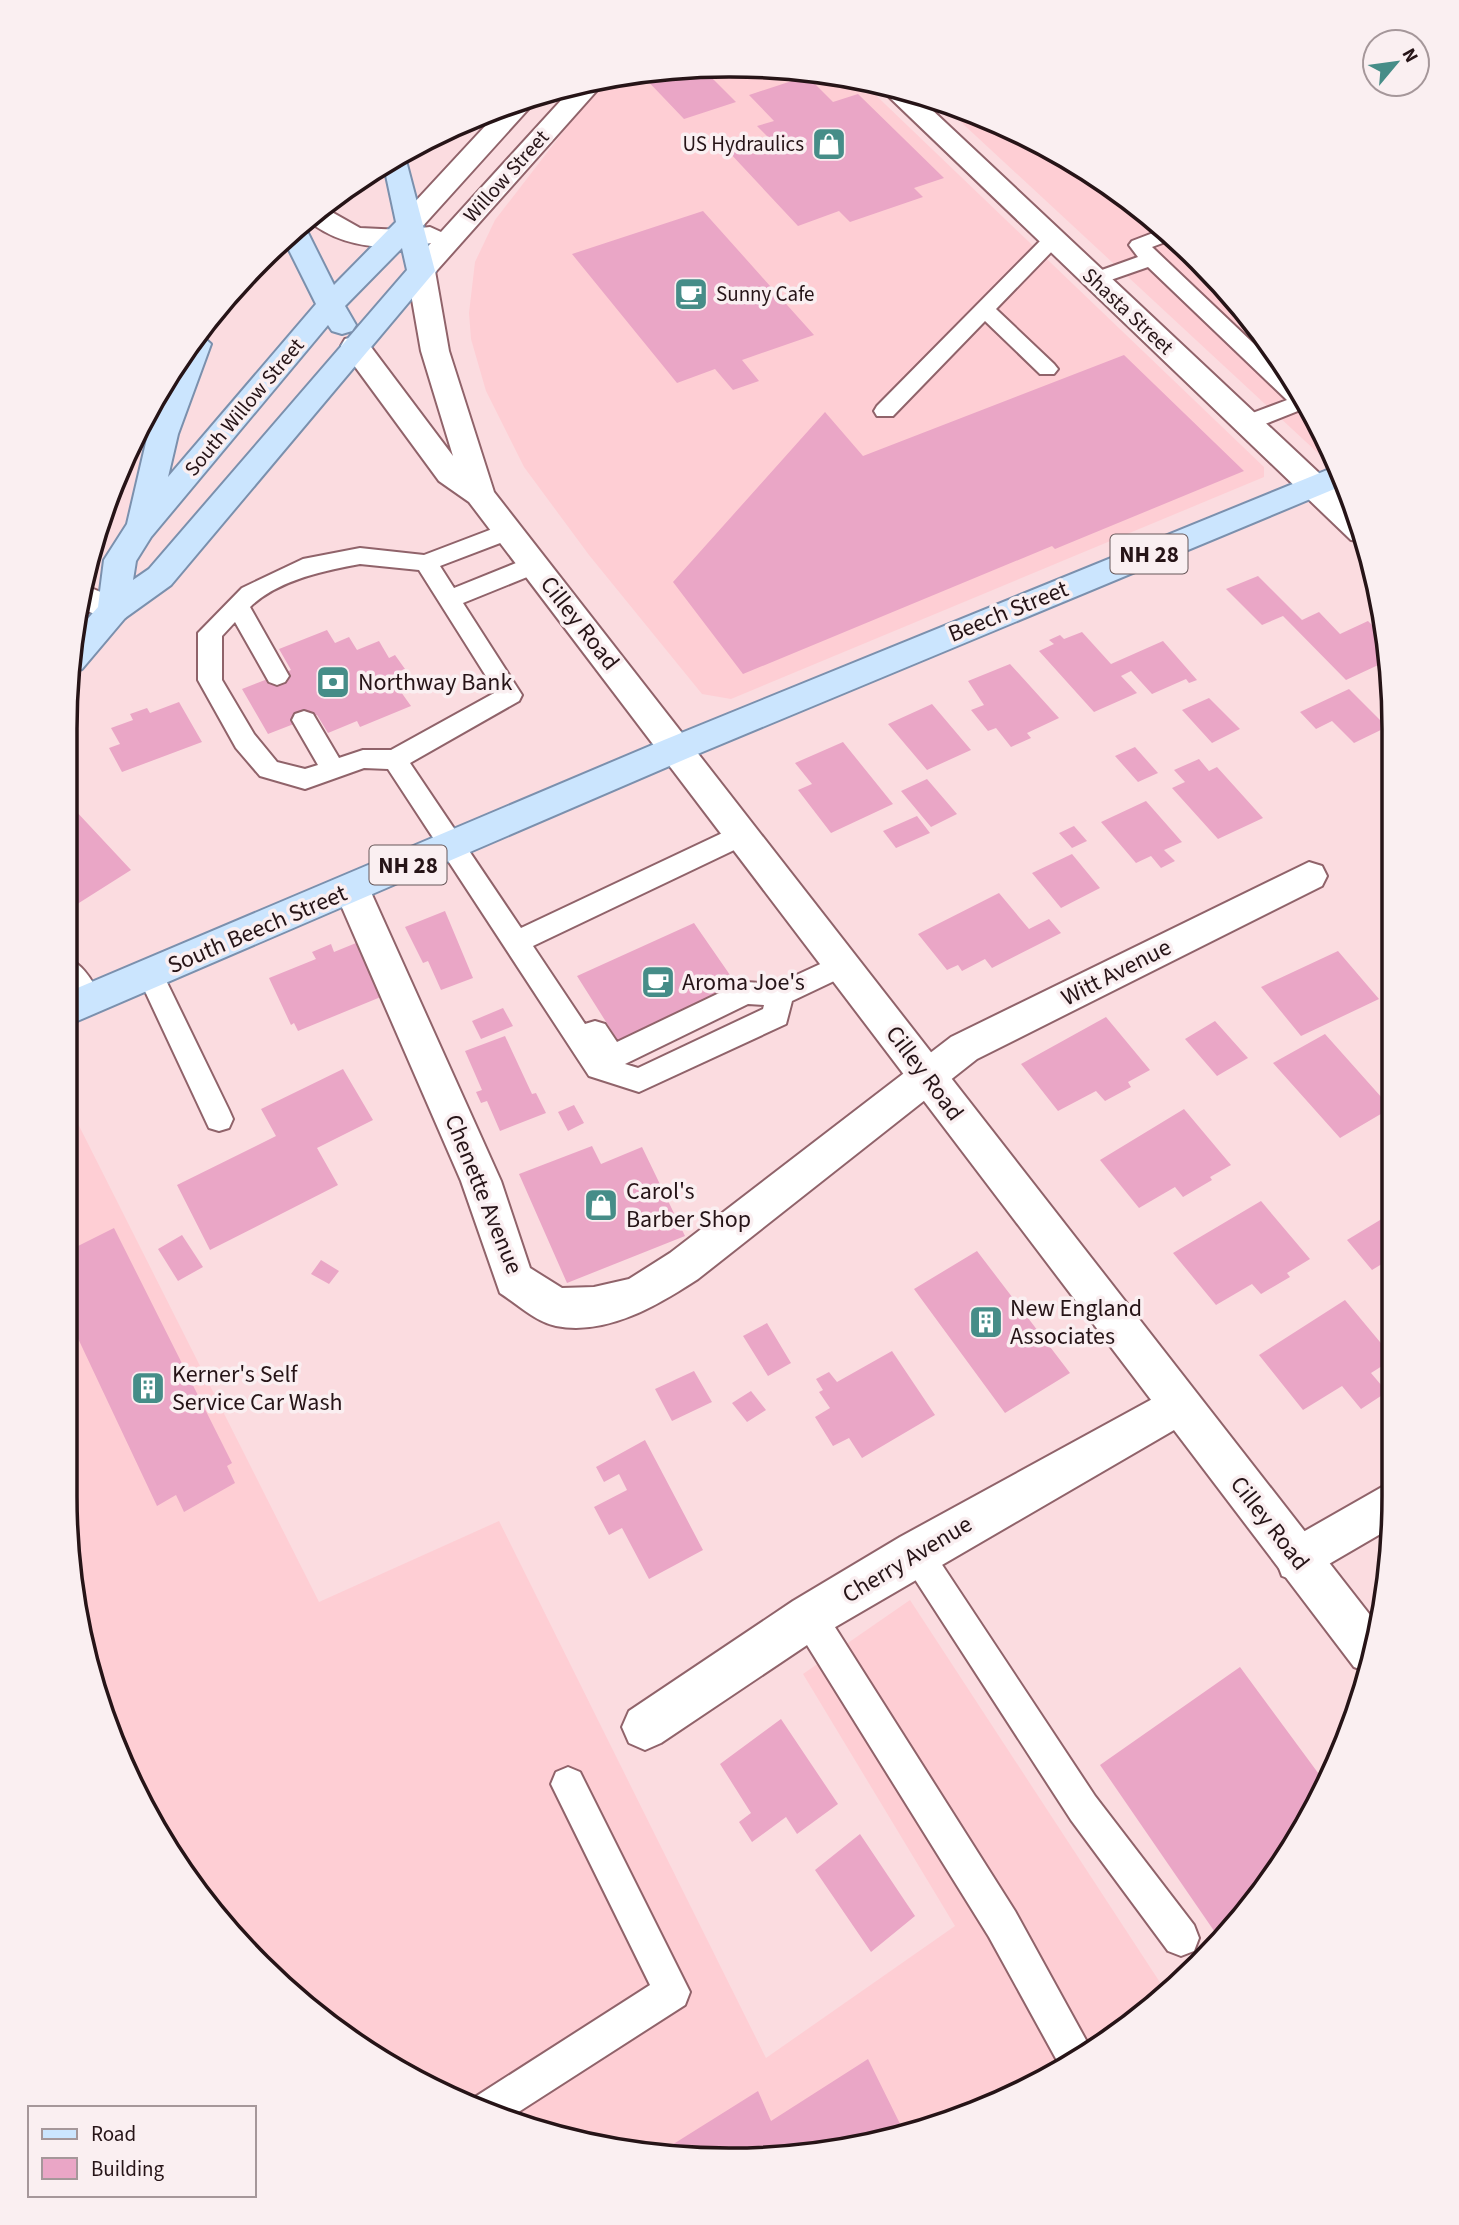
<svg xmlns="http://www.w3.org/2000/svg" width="1459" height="2225" font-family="'Source Sans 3',sans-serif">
<rect width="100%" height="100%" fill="#fbdce0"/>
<path fill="#feced4" d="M686,66L816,70L861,81L1264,467V477L731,699L702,694L589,555L524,467L486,391L471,339L469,313L475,262L495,220L603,80Z
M935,98L1062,154L1167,229L1257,325L1326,435L1331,449L1319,454Z
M67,1102L319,1602L499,1521L766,2058L955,1926L803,1674L910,1600L1165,1990L1098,2048L902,2137L686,2159L515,2125L325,2023L177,1865L100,1709L65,1495Z"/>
<path fill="#eaa6c6" d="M686,66L701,67L736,102L684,119L641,74Z
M807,76L833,102L858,94L944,178L914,188L923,197L850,222L839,211L798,226L728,151L769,138L757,126L774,121L749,95Z
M703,211L814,335L742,360L759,381L733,390L715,369L677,383L572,254Z
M1124,355L1244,471L1055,549L1052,546L743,674L673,582L825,412L863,456Z
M1258,576L1302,620L1319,612L1340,634L1368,621L1385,638L1389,660L1346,680L1283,616L1262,625L1226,589Z
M327,630L335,643L349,637L357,650L379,641L389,658L395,655L405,669L399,671L410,689L401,692L411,706L360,727L357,721L328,733L317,715L268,734L242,689L291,670L279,649Z
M1082,632L1111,664L1163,641L1197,680L1189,683L1186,679L1152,694L1131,671L1121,676L1137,693L1094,712L1039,651L1054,644L1049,640L1060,635L1064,639Z
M1010,664L1059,718L1027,733L1031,738L1011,747L996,728L988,731L971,710L984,705L968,681Z
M1349,689L1387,727L1354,743L1332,721L1316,729L1300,712Z
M1209,698L1240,729L1212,743L1182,710Z
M179,702L202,742L122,772L109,748L120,744L111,728L133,720L130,714L147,708L150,713Z
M932,704L971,750L927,770L888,724Z
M843,742L893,804L831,833L798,790L812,784L795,763Z
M1135,747L1158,773L1138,782L1115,756Z
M1199,759L1209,771L1217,767L1263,818L1218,839L1172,788L1185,782L1174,770Z
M927,779L957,814L931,827L901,791Z
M1146,801L1182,842L1164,850L1175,861L1161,868L1151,856L1136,863L1101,822Z
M74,809L131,870L71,908L69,812Z
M917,816L930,833L896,848L883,831Z
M1074,826L1087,841L1072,848L1059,833Z
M1072,854L1100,888L1061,908L1032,873Z
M999,893L1029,929L1049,919L1061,933L992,968L985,959L962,971L958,965L947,970L918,934Z
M445,911L473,978L441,990L428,961L423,963L405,927Z
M694,923L739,988L620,1044L577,976Z
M361,941L388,994L298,1031L294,1023L291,1025L269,978L316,959L312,952L331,944L334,952Z
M1338,951L1379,999L1301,1036L1261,987Z
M503,1008L513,1026L481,1039L472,1021Z
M1106,1017L1150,1070L1128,1082L1131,1087L1105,1101L1096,1091L1058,1111L1021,1064Z
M1215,1021L1248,1058L1217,1076L1185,1039Z
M1325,1034L1391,1108L1340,1138L1273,1063Z
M505,1036L532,1094L536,1093L546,1113L500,1131L487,1101L481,1103L476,1092L482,1090L465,1051Z
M343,1069L373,1120L317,1148L338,1185L210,1250L177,1185L276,1136L261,1109Z
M574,1105L584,1123L568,1131L558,1112Z
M1184,1109L1231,1165L1210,1177L1212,1180L1183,1197L1175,1187L1139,1208L1100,1160Z
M592,1146L601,1164L642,1147L685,1236L567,1283L519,1174Z
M1261,1201L1310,1259L1287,1273L1290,1277L1261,1294L1252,1284L1216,1305L1173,1253Z
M1390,1214V1259L1372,1270L1347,1240Z
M114,1228L232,1463L227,1466L235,1483L184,1512L176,1495L157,1506L66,1313V1252Z
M182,1235L203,1267L178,1281L158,1249Z
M977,1251L1070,1373L1005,1413L914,1289Z
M321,1260L339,1271L329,1284L311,1274Z
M1345,1300L1390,1354V1361L1371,1373L1387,1392L1361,1409L1342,1386L1303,1410L1259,1355Z
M767,1323L791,1363L768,1376L743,1336Z
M892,1351L935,1415L862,1458L849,1438L833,1446L815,1417L830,1408L819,1392L823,1390L816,1379L829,1372L837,1382Z
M694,1371L712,1402L672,1421L655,1389Z
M751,1391L766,1410L747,1422L732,1403Z
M645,1440L703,1550L649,1579L622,1528L609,1535L594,1507L627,1490L619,1474L604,1482L596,1467Z
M1240,1667L1324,1781L1230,1933L1221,1941L1100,1765Z
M781,1719L838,1804L797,1834L786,1817L752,1842L739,1822L751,1813L720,1764Z
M860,1834L915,1916L871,1952L815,1870Z
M868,2059L906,2136L686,2159L659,2153L758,2091L771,2121Z"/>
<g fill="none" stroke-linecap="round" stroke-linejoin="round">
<g stroke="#90636a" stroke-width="4">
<path id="service" d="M1166,228L1176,238L1152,247L1291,379L1308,407L1255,428H1239L1236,423L1239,418L1287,400L1148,267L1102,283H1088L1085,279L1088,275L1138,257L1129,245L1132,241Z
M1053,233L1063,239L1060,243L996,309L1054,364L1058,369L1054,374H1040L985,321L893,416H877L874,411L877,406L1046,235Z
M508,523L516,525L519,531L516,537L440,566L454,588L526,559H542L545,565L542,571L463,603L522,695L519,701L410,763L521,928L733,828L742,825L751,828L755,835L751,842L533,946L585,1024L595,1021L605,1024L617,1042L736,985L746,982L777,984L842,954L851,957L855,965L851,973L792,1001L786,1024L639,1092L589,1076L388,769L364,768L305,789L260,776L236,748L198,680V633L242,588L303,559L360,548L424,555ZM360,564L419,570L496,692L391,750H363L339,758L313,714L304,711L295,714L292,720L318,765L305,769L277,762L254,734L222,680V636L235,622L269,682L277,685L285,682L289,676L250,607C278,580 323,571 360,564ZM748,1004L764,1005L763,1009L638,1068L625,1064Z
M68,959C84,964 95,985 102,1000L99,1008C67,1019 68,980 68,959Z
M150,963L159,966L229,1110L233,1119L229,1128L219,1131L209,1128L137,974L141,966Z
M916,1537L927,1542L1095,1796L1194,1925L1199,1938L1194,1951L1181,1956L1168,1951L1071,1820L905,1564L900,1553L905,1542Z
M809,1601L821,1605L1015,1911L1092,2051L1060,2066L989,1937L797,1629L793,1617L797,1605Z
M568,1767L580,1772L690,1992L685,2005L506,2120L473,2102L475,2097L650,1985L551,1784L556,1772Z"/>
</g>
<g stroke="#90636a" stroke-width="4">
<path id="minor" d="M602,80L600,87L431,277L421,280L411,277L407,271L431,243C387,251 342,249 306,219L321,206L360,228L402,230L396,224L400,218L501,109L533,96L536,100L532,105L421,228L430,227L441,232L575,85Z
M884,86L914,93L1352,504L1366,542L1351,540L886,94Z
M86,586L125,602L130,610L125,618L114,622L80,608Z
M1309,862L1322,866L1327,876L1322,886L977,1059L698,1279C658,1305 607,1336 556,1326C536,1322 517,1304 500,1293L461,1181L334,889L339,879L352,875L365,879L501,1181L530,1268L562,1288L594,1287L629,1279L670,1253L951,1037Z
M1178,1385L1193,1391L1199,1405L1193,1419L825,1633L661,1743L645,1750L629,1743L622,1727L629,1711L793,1601L900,1537Z
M1389,1483V1529L1298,1582L1282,1576L1276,1560L1282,1544Z"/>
</g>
<g stroke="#90636a" stroke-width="4">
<path id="tertiary" d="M421,262L431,265L435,271L449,351L494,492L1377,1624L1365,1671L1354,1667L469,502L439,481L345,353L341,346L345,339L355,337L365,339L453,456L421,351L407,271L411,265Z"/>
</g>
<g stroke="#7b90ad" stroke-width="4">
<path id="primary" d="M404,153L435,271L171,585L125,618L82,669L70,673L72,637L98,607L104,560L127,524L148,434L160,403L202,336L211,344L178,434L168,477L316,304L284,240L304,225L334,285L396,222L384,166ZM402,248L407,270L149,569L133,580L136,561L151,537L328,325L332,331L342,334L352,331L356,325L345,306Z
M1337,466L1344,485L688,758L68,1025V992L664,740Z"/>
</g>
<use href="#service" fill="#fff" fill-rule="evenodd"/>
<use href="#minor" fill="#fff" fill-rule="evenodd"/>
<use href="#tertiary" fill="#fff" fill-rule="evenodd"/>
<use href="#primary" fill="#cbe5fe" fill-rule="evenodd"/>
</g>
<defs>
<g id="shop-square" transform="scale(1.75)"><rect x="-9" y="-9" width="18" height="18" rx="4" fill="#468d88" stroke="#faeff1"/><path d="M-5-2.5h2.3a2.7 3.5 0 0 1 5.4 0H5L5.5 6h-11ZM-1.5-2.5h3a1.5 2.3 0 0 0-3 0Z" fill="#fff"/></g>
<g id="cafe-square" transform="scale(1.75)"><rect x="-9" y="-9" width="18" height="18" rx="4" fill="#468d88" stroke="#faeff1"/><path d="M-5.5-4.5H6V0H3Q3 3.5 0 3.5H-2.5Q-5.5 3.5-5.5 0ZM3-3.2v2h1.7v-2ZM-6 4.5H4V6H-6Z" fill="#fff"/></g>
<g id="bank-square" transform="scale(1.75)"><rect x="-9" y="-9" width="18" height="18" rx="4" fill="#468d88" stroke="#faeff1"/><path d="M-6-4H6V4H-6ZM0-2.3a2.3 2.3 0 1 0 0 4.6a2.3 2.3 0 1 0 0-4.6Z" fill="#fff"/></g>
<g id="building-square" transform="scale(1.75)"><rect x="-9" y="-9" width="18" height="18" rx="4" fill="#468d88" stroke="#faeff1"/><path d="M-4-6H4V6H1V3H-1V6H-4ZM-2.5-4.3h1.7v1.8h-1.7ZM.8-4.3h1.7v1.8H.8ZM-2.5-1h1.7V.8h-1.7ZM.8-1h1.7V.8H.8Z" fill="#fff"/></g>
</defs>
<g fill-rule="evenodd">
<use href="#shop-square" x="829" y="144"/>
<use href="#cafe-square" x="691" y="294"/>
<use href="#bank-square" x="333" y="682"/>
<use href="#cafe-square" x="658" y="982"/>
<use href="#shop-square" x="601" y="1205"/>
<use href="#building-square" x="986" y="1322"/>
<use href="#building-square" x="148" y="1388"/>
</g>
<g text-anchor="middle" stroke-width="7" stroke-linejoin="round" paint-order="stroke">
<g font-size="21" fill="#261417" stroke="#faeff1" text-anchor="end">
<text x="804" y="151">US Hydraulics</text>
<text x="716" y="301" text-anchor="start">Sunny Cafe</text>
</g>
<g font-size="21" fill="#261417" stroke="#faeff1">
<text transform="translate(506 176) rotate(-48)" y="7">Willow Street</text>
<text transform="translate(1128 311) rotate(43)" y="7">Shasta Street</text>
<text transform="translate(244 407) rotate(-50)" y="7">South Willow Street</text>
</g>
<g fill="#faeff1" stroke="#665658" stroke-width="2">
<rect x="1110.5" y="534.5" width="77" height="39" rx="5"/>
<rect x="369.5" y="845.5" width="77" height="39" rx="5"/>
</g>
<g font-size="23" font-weight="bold" fill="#261417">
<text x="1149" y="562">NH 28</text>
<text x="408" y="873">NH 28</text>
</g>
<g font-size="24" fill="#261417" stroke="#faeff1">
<text transform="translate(1008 611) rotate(-22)" y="8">Beech Street</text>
<text transform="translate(580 623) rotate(52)" y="8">Cilley Road</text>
<text transform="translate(257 929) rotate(-23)" y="8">South Beech Street</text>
<text transform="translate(1116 972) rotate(-27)" y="8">Witt Avenue</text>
<text transform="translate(925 1073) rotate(53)" y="8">Cilley Road</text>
<text transform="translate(484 1194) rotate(68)" y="8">Chenette Avenue</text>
<text transform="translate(1270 1523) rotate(52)" y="8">Cilley Road</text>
<text transform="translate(907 1559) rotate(-31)" y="8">Cherry Avenue</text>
</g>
<g font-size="24" fill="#261417" stroke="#faeff1" text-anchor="start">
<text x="358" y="690">Northway Bank</text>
<text x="682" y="990">Aroma Joe's</text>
<text x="626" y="1199">Carol's<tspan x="626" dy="28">Barber Shop</tspan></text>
<text x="1010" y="1316">New England<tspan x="1010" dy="28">Associates</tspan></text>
<text x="172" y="1382">Kerner's Self<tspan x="172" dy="28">Service Car Wash</tspan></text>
</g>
</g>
<path d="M0 0H1459V2225H0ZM729 77H730A652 652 0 0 1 1382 729V1496A652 652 0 0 1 730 2148H729A652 652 0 0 1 77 1496V729A652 652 0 0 1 729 77Z" fill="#faeff1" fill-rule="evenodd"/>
<path fill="none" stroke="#261417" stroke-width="3.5" d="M729 77H730A652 652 0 0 1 1382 729V1496A652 652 0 0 1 730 2148H729A652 652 0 0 1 77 1496V729A652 652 0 0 1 729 77Z"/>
<rect x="28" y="2106" width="228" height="91" fill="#faeff1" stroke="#a5979a" stroke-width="2"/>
<rect x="42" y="2129" width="35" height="10" fill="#cbe5fe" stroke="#a5979a" stroke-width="2"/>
<text x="91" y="2141" font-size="21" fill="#261417">Road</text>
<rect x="42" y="2158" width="35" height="21" fill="#eaa6c6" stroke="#a5979a" stroke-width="2"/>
<text x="91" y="2176" font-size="21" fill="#261417">Building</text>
<g transform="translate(1396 63) rotate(61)"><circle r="33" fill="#faeff1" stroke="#a5979a" stroke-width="2"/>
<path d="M0-5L12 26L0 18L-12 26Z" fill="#468d88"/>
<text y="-10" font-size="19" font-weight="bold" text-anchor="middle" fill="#261417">N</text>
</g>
</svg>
